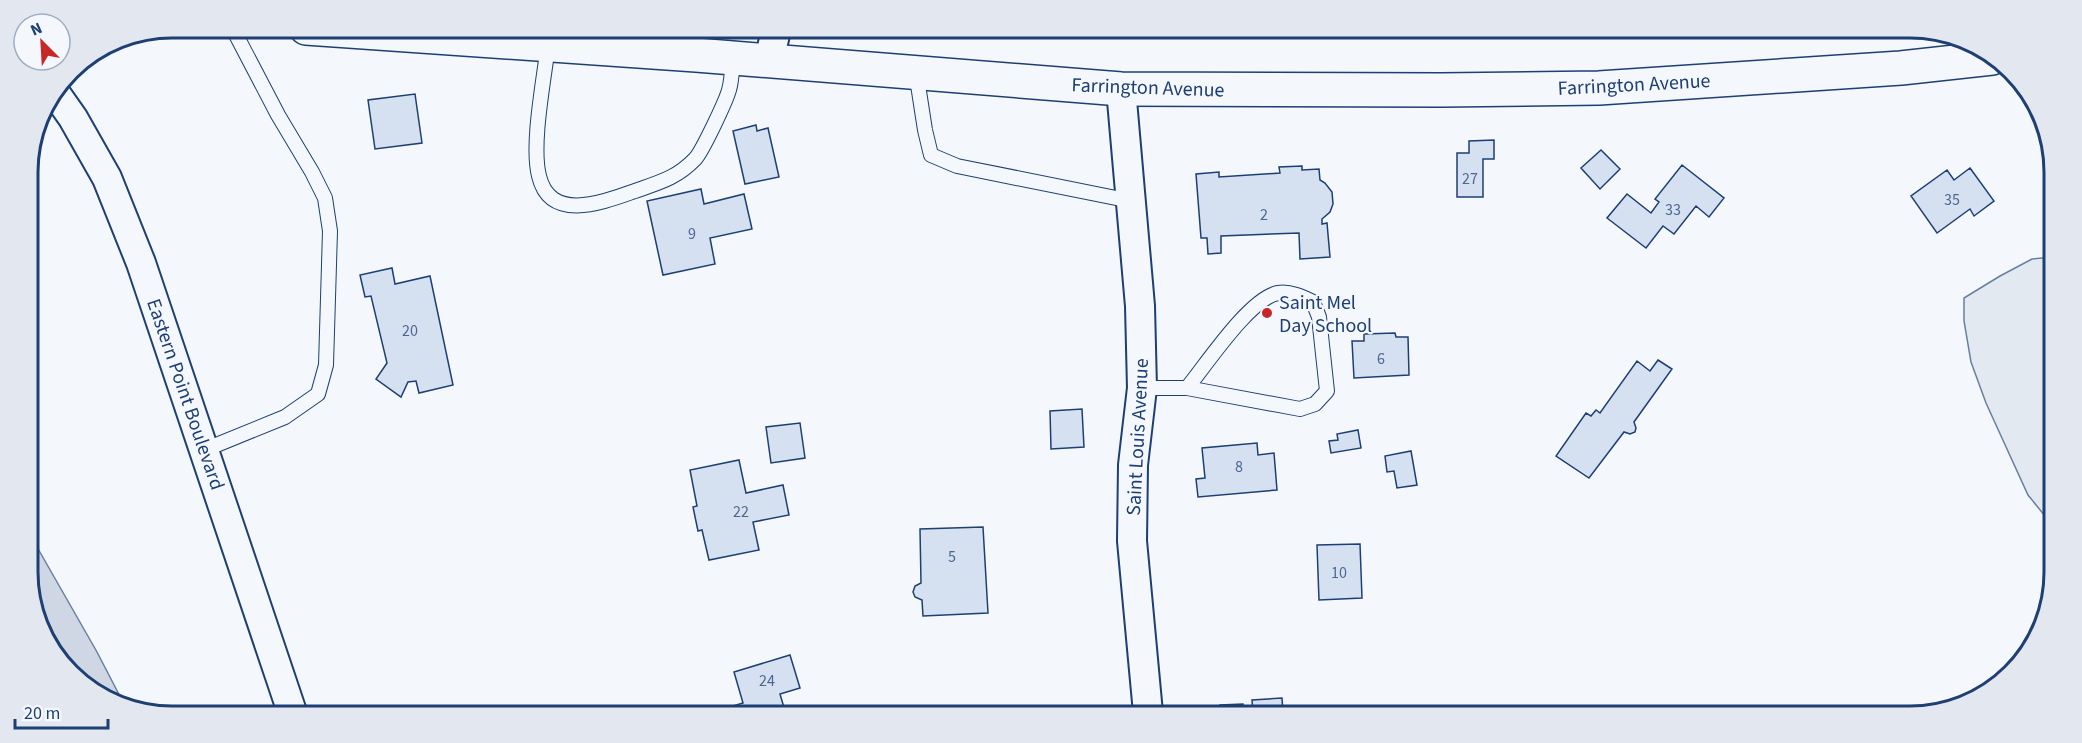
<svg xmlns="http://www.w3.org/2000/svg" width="2082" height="743" font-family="'Source Sans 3',sans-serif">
<rect width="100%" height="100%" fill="#f4f7fb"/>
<path fill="#e3e9f0" stroke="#687fa3" stroke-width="1.5" d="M2052,257L2049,521L2028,495L1986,403L1971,362L1964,321V298L2000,276L2032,259Z"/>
<path fill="#cfd7e4" stroke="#687fa3" stroke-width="1.5" d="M29,533L97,652L126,708L63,667L30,600Z"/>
<path fill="#d5e0f0" stroke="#1d3f73" stroke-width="1.5" d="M415,94L422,143L375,149L368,100Z
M756,125L757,131L768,128L779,177L745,184L733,131Z
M1494,140V159H1483V197H1457V153H1469V141Z
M1601,150L1620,169L1600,189L1581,168Z
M1682,165L1724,198L1709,217L1696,206L1674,234L1663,226L1646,248L1607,218L1627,194L1651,213L1659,202L1655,199Z
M1302,166V170L1319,169L1320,180L1325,183L1332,192L1333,204L1330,212L1322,219V224L1327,223L1330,257L1300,259L1299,233L1221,236V253L1208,254L1207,238H1201L1196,174L1219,172V177L1280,173L1279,167Z
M1970,168L1994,201L1974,216L1970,209L1937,233L1911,196L1947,170L1954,180Z
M701,189L704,204L744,194L752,229L710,238L715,264L663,275L647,201Z
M392,268L395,284L430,276L453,385L419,393L416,381L408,382L401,397L376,379L387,363L371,296L365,297L360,275Z
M1395,333L1396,337H1408L1409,375L1354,378L1352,341H1364V334Z
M1658,360L1672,369L1634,422L1636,428L1635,432L1630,434L1624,432L1589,478L1556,456L1586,413L1591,416L1596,410L1600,413L1637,361L1650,371Z
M1082,409L1084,447L1051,449L1050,411Z
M800,423L805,458L771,463L766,427Z
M1358,430L1361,448L1331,453L1329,441L1338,440L1337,434Z
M1257,443L1258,455L1274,453L1277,490L1198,497L1196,479L1205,478L1202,448Z
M1411,451L1417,485L1397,488L1394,471L1387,472L1385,456Z
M739,460L746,493L783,485L789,515L753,522L759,550L709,560L702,530L698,531L693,507L697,506L690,470Z
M983,527L988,613L923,616L922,600L915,597L913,592L915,586L921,583L920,529Z
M1360,544L1362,598L1319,600L1317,545Z
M790,655L800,688L780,694L785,711H724L723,709L743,703L734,672Z
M1282,698L1283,713H1253L1252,700Z
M1243,704L1244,713H1221L1220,705Z"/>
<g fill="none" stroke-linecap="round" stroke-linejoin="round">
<g stroke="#1d3f73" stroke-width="16">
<path id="lane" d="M548,45C544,80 531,144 539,176C550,222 601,203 632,192C657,183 676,179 695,159C702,152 726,101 729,90C732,80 732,68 733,58
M916,72L925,130L931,155L957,166L1131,201
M1142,388H1187L1300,409L1315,404L1327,391L1319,317L1313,302C1303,297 1290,291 1278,293C1250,298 1206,365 1187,388
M204,450L285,417L318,394L326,365L330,231L325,198L312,172L278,115L232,27"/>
</g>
<g stroke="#1d3f73" stroke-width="32">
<path id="street" d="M769,61L776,30
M1121,89L1140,306L1142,388L1133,465L1132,541L1148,713
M54,91L73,118L107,178L141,263L291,709"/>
</g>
<g stroke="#1d3f73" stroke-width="36">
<path id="secondary" d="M306,28L696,55L1121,89L1441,90L1599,88L1901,68L1992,58"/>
</g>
<use href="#lane" stroke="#f4f7fb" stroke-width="14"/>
<use href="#street" stroke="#f4f7fb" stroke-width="28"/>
<use href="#secondary" stroke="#f4f7fb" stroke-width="33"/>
</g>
<circle fill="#c62828" stroke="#f4f7fb" stroke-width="2" cx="1267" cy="313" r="6"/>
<g text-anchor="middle" stroke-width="4.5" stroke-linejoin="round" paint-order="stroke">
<g font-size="16" fill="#4b6792">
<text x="1470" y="184">27</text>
<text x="1952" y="205">35</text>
<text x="1673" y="215">33</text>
<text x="1264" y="220">2</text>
<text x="692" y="239">9</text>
<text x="410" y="336">20</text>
<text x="1381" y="364">6</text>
<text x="1239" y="472">8</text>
<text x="741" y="517">22</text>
<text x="952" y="562">5</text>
<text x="1339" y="578">10</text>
<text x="767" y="686">24</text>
</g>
<g font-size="20" fill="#1d3f73" stroke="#f4f7fb">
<text transform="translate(1634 84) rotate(-3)" y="7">Farrington Avenue</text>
<text transform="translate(1148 87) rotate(2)" y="7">Farrington Avenue</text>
<text transform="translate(186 394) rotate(71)" y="7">Eastern Point Boulevard</text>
<text transform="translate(1137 437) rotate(-87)" y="7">Saint Louis Avenue</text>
</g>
<g font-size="20" fill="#1d3f73" stroke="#f4f7fb" text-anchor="start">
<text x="1279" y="309">Saint Mel<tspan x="1279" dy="23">Day School</tspan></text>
</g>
</g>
<path d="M0 0H2082V743H0ZM172 38H1910A134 134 0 0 1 2044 172V572A134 134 0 0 1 1910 706H172A134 134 0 0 1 38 572V172A134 134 0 0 1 172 38Z" fill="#e3e8f0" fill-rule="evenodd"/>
<path fill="none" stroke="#1d3f73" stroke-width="3" d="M172 38H1910A134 134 0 0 1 2044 172V572A134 134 0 0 1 1910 706H172A134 134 0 0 1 38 572V172A134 134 0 0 1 172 38Z"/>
<g transform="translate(42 42) rotate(336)"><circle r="28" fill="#f4f7fb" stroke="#9eadc5" stroke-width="1.5"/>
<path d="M0-4.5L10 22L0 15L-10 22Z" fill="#c62828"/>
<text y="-9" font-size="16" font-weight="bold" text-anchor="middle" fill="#1d3f73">N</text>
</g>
<path d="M15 719v9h93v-9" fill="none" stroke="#1d3f73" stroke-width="3"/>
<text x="24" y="719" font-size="18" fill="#1d3f73" stroke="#f4f7fb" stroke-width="4.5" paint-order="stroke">20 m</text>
</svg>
